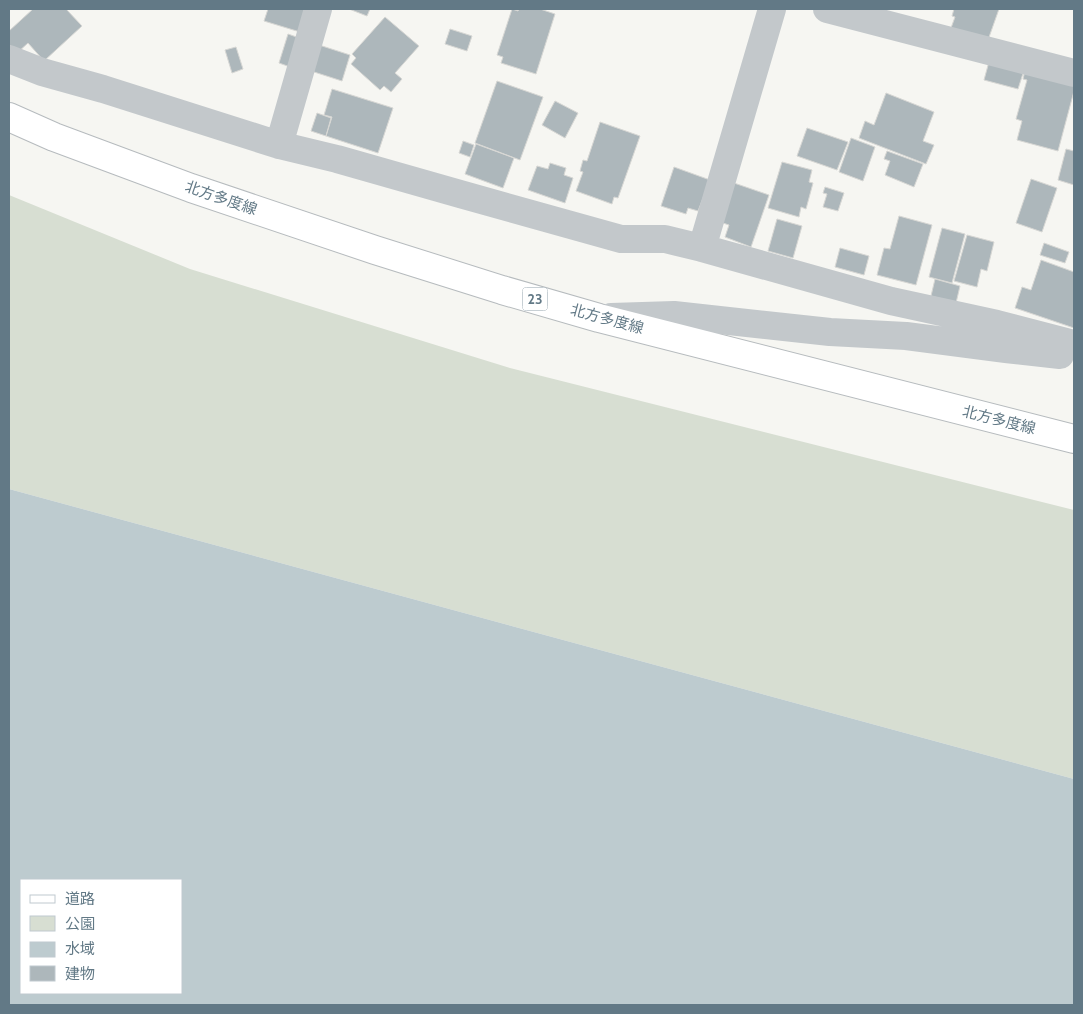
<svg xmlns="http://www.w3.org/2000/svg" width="1083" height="1014" font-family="Cabin,'Noto Sans JP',sans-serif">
<rect width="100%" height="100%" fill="#f6f6f2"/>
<path fill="#d7ded2" d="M9,195L190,269L510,368L1074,510V779L9,489Z"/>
<path fill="#bdcbcf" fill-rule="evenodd" d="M9,489L1074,779V1005H9ZM21,880H181V993H21Z"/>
<path fill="#adb7bb" stroke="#d7d7d4" d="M33,9H66L82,26L44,61L28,43L17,53L9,44V31Z
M268,9H308L300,32L264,21Z
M349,9H370L367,16Z
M512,9L518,11L519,9H540L555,14L536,74L501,63L503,57L497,55Z
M954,9H999L988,40L951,28L955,17L952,16Z
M385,17L419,46L395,73L402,79L391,92L384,86L380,90L351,64L356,58L352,54Z
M450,29L472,36L467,51L445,44Z
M288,34L302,39L293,68L279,63Z
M316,44L350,55L342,81L308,70Z
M236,47L243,69L232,73L225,50Z
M990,58L1025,67L1018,89L984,80Z
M1026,67L1074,80V91L1058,151L1017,140L1022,121L1016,119L1027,80L1023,79Z
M497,81L543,97L520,160L475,143Z
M332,89L393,108L378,153L326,136L332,117L324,115Z
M886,93L934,112L923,141L934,145L926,164L859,138L865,121L874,125Z
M555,101L578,113L565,138L542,125Z
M317,113L331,118L326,136L311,131Z
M600,122L640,136L618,198L614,197L612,204L576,191L583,172L580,171L583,160L587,161Z
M807,128L848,142L837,170L797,156Z
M851,138L875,147L863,181L839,172Z
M463,141L474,145L470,157L459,153Z
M476,144L514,158L503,188L465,174Z
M1066,149L1074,151V185L1058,180Z
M887,151L923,164L914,187L885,175L890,161L884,159Z
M782,162L812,170L809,182L813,183L806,209L801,207L799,217L768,208Z
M550,163L566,168L564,175L573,178L565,203L528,190L537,166L548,169Z
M674,167L710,180L698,211L688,208L686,214L661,206Z
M1031,179L1057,188L1042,232L1016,223Z
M734,183L769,195L751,247L725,237L729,225L720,222Z
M825,187L844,193L838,211L823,207L827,194L823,193Z
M899,216L932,225L916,285L877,275L884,248L890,249Z
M777,219L802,226L793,258L768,251Z
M942,228L965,234L952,283L929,277Z
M967,235L994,242L987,271L981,269L977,287L954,281Z
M1044,243L1069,252L1065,263L1040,255Z
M840,248L869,256L864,275L835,267Z
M1041,260L1074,272V328L1015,308L1022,287L1031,290Z
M935,279L960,286L956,303L931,296Z"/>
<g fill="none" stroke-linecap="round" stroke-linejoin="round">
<g stroke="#b6bbbe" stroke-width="30">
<path id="primary" d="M9,117L54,137L191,188L375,250L502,290L599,318L1074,439"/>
</g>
<path stroke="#c3c8cb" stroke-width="28" d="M827,9L1074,73
M9,59L42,72L103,89L279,145L337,159L460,194L621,239H665L702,248L891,301L997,324L1074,344
M279,145L318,9
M702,248L772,9
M611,317L674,315L830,332L906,336L1006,349L1060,355"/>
<use href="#primary" stroke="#fff" stroke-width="28"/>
</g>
<g text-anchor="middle" stroke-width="5" stroke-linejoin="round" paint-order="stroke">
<rect fill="#fff" stroke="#91a1aa" stroke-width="1" x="522.5" y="287.5" width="25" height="23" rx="4"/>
<g font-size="14" font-weight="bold" fill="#627986">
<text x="535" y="304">23</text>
</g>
<g font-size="15" fill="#627986" stroke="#fff">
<text transform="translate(221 198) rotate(19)" y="5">北方多度線</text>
<text transform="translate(607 319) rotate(15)" y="5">北方多度線</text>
<text transform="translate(999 420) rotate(14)" y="5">北方多度線</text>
</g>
</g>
<rect width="1083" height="1014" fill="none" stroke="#627986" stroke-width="20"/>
<rect x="20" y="879" width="162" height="115" fill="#ffffff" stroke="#c0c9cf"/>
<rect x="30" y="895" width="25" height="8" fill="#ffffff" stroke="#c0c9cf"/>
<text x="65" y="904" font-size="15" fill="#627986">道路</text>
<rect x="30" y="916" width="25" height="15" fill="#d7ded2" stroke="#c0c9cf"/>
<text x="65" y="929" font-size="15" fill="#627986">公園</text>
<rect x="30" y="942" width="25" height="15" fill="#bdcbcf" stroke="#c0c9cf"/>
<text x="65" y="954" font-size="15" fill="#627986">水域</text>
<rect x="30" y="966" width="25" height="15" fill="#adb7bb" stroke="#c0c9cf"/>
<text x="65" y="979" font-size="15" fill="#627986">建物</text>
</svg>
